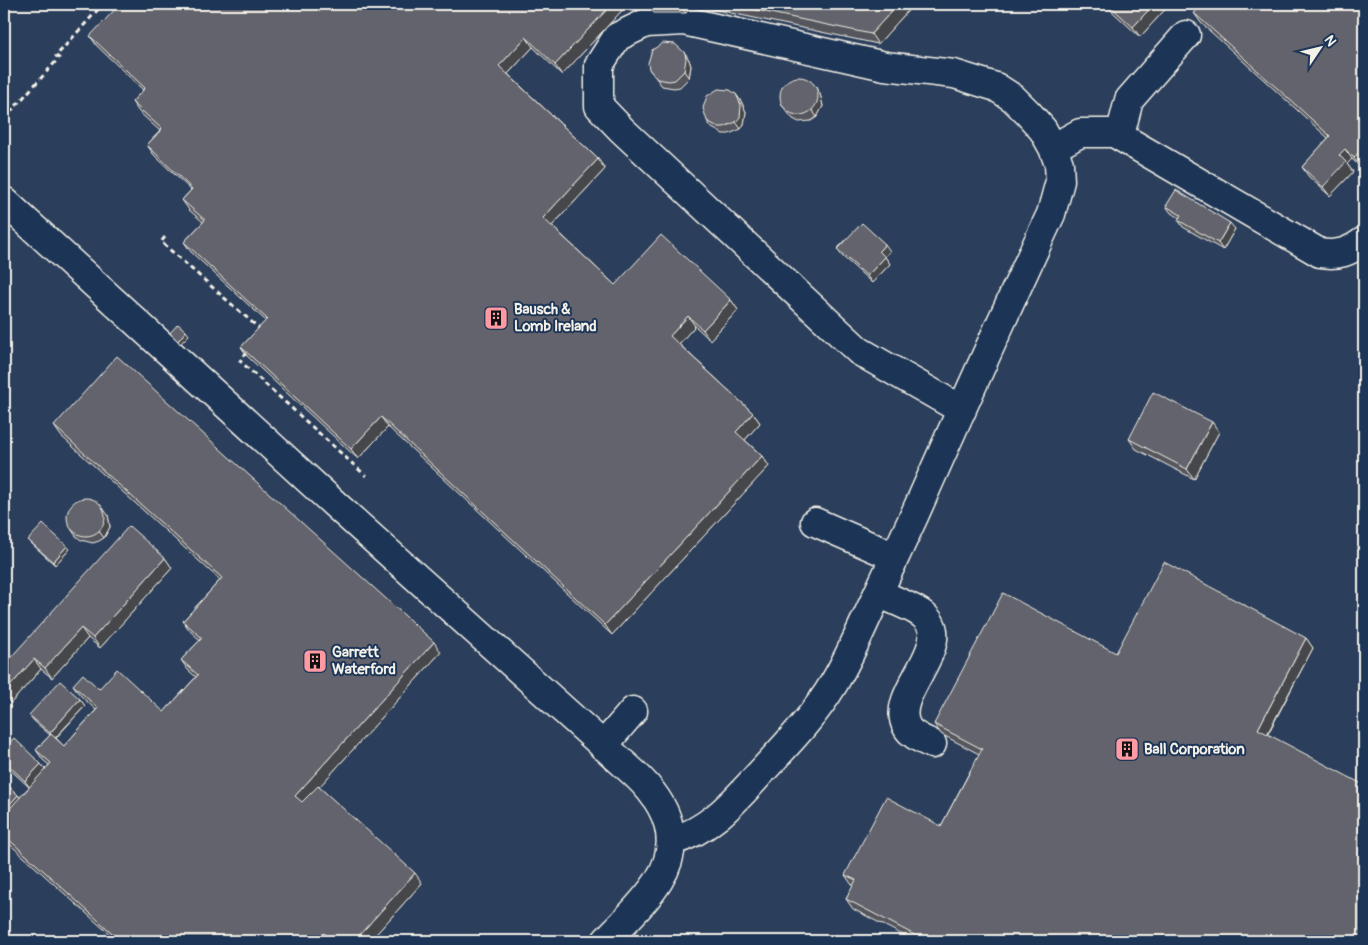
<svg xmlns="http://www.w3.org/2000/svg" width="1368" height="945" font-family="Pangolin,sans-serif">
<rect width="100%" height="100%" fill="#2b3e5b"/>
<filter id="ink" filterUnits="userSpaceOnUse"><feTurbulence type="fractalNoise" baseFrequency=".02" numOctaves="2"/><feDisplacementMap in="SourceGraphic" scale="10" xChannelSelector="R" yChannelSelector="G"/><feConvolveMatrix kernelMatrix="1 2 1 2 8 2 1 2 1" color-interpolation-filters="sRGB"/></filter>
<g filter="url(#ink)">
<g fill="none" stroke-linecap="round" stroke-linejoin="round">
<g stroke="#f4f1e8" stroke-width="31">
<path id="minor" d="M1120,135L1129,100L1186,35
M1053,148L1080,133H1114L1320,253C1338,256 1349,252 1364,241
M4,201L338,507L635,774C666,803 684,840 659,880C645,903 623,922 606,941
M815,522L895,557
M878,593C889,598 915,608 923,615C959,644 887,694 907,727C911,735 924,740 932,744
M603,746L633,711
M671,841C711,831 738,797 765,768C790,741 815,715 834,683C846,663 856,641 866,619C882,585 898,551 914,516C959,415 1004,314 1051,214L1060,181L1059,164L1053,148L1043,130L1029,114L1013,98L996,87L954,74L885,66L684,21L646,23L617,37L599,65V106L622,130L859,351L962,410"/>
</g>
<path stroke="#f4f1e8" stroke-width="3" stroke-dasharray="5 4" stroke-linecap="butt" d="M4,119L59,58L56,56L103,4
M165,237L161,242L262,331
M247,352L240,361L366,476"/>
<use href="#minor" stroke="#1d3557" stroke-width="28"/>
</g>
<path fill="#54565d" stroke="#f4f1e8" d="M628,4L562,75L533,47L508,74L598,159L605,169L552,226L615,285L731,300L738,310L710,340L695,326L679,344L753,413L760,423L745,440L762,456L769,466L612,635L388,427L358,459L248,357L241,347L266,321L191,252L184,242L203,222L189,210L182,200L191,190L154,155L147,145L160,131L139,112L132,102L143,90L97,46L90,36Z
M644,4H914L878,44L693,5L686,13H654Z
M1104,4H1170L1140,37Z
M1364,4V164L1361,168L1352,159L1347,164L1353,172L1330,196L1309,177L1302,167L1328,138L1201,23L1194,13Z
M685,53L689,60L691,66L689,78L680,87L674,88L662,86L649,69Z
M820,94L823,106L817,117L811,121L799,122L793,119L780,103Z
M741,101L746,112L744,124L741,129L729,134H723L712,128L707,121Z
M1166,206L1235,229L1223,250L1183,227L1178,220L1180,218L1171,213Z
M837,249L890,251L885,257L890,264L872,283L842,256Z
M1212,422L1219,432L1194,479L1136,449L1129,439Z
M54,426L441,652L319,787L422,883L370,941H117L4,839V782L20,797L29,787L4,764V748L45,769L49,765L43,760L36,750L50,735L34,721L29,715L80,699L85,706L56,738L64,746L96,710L80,695L73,685L99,689L164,712L196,677L188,670L181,660L200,640L190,631L183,621L220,580L61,436Z
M108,515L110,527L104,538L99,541L93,543L81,540L76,536L71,529Z
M28,540L70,549L55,565L31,543Z
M165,558L172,568L100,648L88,638L52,678L41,669L11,703L4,697V665Z
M1306,638L1313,648L1268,734L1364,941H914L853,909L846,899L854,885H852L845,875L941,826L979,754L941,734L934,724L1116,653Z"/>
<path fill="#45464c" stroke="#f4f1e8" d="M612,4H628L562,75L555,65Z
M679,4H692L693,5L686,13Z
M898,4H914L878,44L871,34Z
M1154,4H1170L1140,37L1133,27Z
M526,37L533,47L506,76L499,66Z
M685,53L689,60L691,66L689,78L684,71Z
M816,87L820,94L823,106L817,117L812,110Z
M736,94L741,101L746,112L744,124L741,129L736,122Z
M1364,146V164L1361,168L1354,158Z
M1345,149L1352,159L1347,164L1353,172L1330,196L1323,187L1339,155Z
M598,159L605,169L550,228L543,218Z
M1230,223L1235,229L1223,250L1218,243Z
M885,244L890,251L884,258L879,251Z
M885,257L890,264L872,283L867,276Z
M731,300L738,310L710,340L703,330Z
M688,316L695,326L677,346L670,336Z
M186,331L189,335L180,344L178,341Z
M753,413L760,423L743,442L736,432Z
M381,417L388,427L358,459L351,449Z
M1212,422L1219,432L1194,479L1187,469Z
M762,456L769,466L612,635L605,625Z
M103,508L108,515L110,527L104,538L99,531Z
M67,546L70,549L55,565L53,562Z
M165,558L172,568L100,648L93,638Z
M81,628L88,638L52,678L45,668Z
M1306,638L1313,648L1265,738L1258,729Z
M434,642L441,652L302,806L295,796Z
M34,659L41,669L11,703L4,693Z
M80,699L85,706L54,739L50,733Z
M41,764L46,771L30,788L25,781Z
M18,795L23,802L4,823V811Z
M415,873L422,883L370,941H354Z
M324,933L330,941H317Z"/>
<path fill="#62646c" stroke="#f4f1e8" d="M120,4H612L555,65L526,37L499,66L598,159L543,218L615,285L661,235L731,300L703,330L688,316L670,336L753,413L736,432L762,456L605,625L381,417L351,449L241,347L267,319L184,242L205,220L182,200L192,189L147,145L162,129L132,102L145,88L90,36Z
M727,4H898L871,34Z
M1108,4H1154L1133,27Z
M1203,4H1364V146L1354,158L1345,149L1339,155L1346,162L1323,187L1302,167L1330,136L1194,13Z
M663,43L675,44L685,53L686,59L684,71L675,80L669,81L657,79L649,69L648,63L652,50Z
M780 96a19 19 0 1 1 38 0a19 19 0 1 1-38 0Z
M718,89L730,90L736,94L741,105L740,117L736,122L724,127H718L707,121L703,108L707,96Z
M1176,190L1230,223L1218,243L1178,220L1181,215L1166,206Z
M862,223L885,244L879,251L885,257L867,276L837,249Z
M178,324L186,331L178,341L170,333Z
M117,356L434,642L295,796L302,802L318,786L415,873L354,941H333L324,933L317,941H121L4,835V815L51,763L36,750L51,734L64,746L98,708L73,685L83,674L99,689L117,669L164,712L198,675L181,660L202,638L183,621L222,578L54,426Z
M1153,392L1212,422L1187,469L1129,439Z
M67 517a19 19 0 1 1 38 0a19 19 0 1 1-38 0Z
M43,524L67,546L53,562L28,540Z
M129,526L165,558L93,638L81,628L45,668L34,659L4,693V665Z
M1164,562L1306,638L1258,729L1364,785V941H926L846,899L856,880L845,875L886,797L941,826L982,749L934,724L1003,593L1116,653Z
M60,681L80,699L50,733L29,715Z
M14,738L41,764L25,781L4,761V748Z
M4,782L18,795L4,811Z"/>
</g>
<defs>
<g id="building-square" transform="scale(1.25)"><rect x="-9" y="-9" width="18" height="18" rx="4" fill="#ff9aa2" stroke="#1d3557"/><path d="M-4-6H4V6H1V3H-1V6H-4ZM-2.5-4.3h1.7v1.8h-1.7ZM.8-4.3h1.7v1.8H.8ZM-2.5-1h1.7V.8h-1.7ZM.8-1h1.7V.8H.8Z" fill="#111"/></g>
</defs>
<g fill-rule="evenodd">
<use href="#building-square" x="496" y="318"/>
<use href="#building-square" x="315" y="661"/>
<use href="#building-square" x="1127" y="749"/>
</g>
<g text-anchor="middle" stroke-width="4" stroke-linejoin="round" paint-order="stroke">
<g font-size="15" font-weight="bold" fill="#f4f1e8" stroke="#1d3557" text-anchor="start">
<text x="514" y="314">Bausch &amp;<tspan x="514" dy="17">Lomb Ireland</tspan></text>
<text x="332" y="657">Garrett<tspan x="332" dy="17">Waterford</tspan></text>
<text x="1144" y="754">Ball Corporation</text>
</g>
</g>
<rect width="1368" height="945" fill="none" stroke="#1d3557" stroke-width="20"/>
<rect x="10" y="10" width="1348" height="925" fill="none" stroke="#f4f1e8" stroke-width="2" filter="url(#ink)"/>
<g transform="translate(1320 48) rotate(55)" stroke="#1d3557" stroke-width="4" paint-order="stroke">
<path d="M0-4L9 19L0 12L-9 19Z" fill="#f4f1e8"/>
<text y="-8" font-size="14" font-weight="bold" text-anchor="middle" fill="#f4f1e8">N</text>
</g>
</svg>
